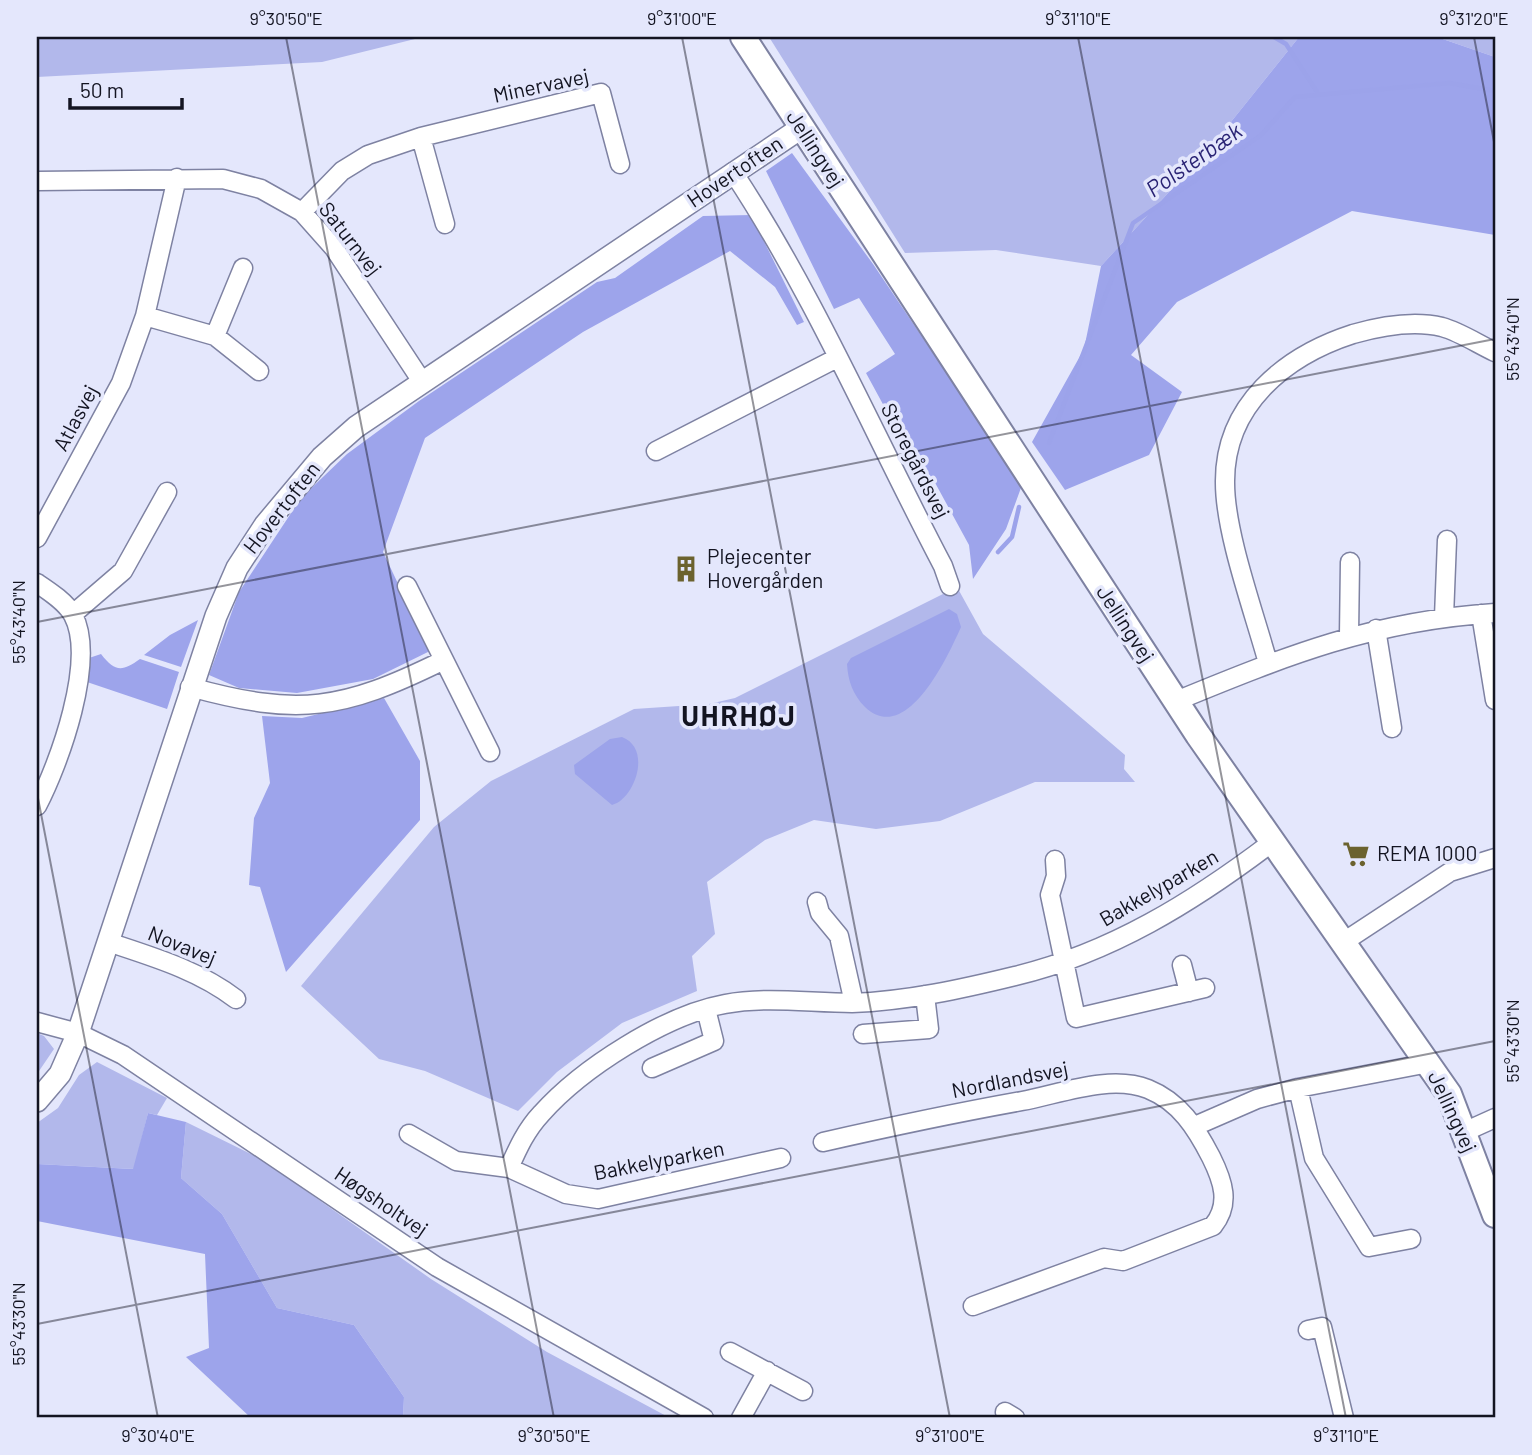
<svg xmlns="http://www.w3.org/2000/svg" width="1532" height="1455" font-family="Barlow,sans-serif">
<rect width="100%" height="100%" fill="#e4e7fc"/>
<path fill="#b2b8eb" d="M37,37H423L322,62L37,77Z
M769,37H1299L1214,143L1101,266L996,250L905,253Z
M1437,37H1495V57Z
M957,587L983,634L1125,755L1124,769L1135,782H1035L940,821L876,829L814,820L765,840L707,882L715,934L692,956L697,991L622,1023L557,1072L518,1111L425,1071L379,1059L301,986L434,827L491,781L634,709L709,704L735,698Z
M37,1033L44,1036L54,1049L37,1074Z
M97,1062L167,1098L157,1115L148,1113L134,1169L37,1164V1123L58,1108L79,1075Z
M186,1122L261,1159L431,1279L547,1352L670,1418H403L404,1397L354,1325L277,1308L222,1214L181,1178Z"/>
<path fill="#9da4eb" d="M1299,37H1437L1495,57V235L1352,211L1177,302L1131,355L1182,392L1149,455L1065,490L1032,442L1084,349L1101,266L1214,143Z
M792,153L873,264L1022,485L1006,529L973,579L969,545L933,479L917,467L866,373L895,354L859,298L834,309L766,171Z
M751,215L804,322L797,325L775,287L730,251L583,332L425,438L383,552L430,651L373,679L297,693L239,688L209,675L239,592L301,498L347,454L419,401L597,282L615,278L703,216Z
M198,620L181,667L144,655L170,635Z
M101,654C115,672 122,672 140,659L179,672L167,709L87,682L89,658Z
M384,698L420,761V820L286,972L260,887L249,885L254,818L270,783L262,716L302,718Z
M148,1113L186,1122L181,1178L222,1214L277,1308L354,1325L404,1397L403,1418H251L186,1357L209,1348L205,1254L37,1221V1164L133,1169Z"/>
<path fill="#9ca3ea" d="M949,609L957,614L961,627C949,654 907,747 865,707C853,695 848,681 847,664L851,658Z
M622,737C653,749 634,800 612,805L575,774L574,765L610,739Z"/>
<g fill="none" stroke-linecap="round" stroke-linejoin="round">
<path stroke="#9ca3ea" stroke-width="4.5" d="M1274,37L1286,44L1319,95
M1049,443L1133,223L1260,136L1295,97L1449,83L1495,91
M998,552L1012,537L1019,507"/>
<g stroke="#7e82a2" stroke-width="21">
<path id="minor" d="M421,137L445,224
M733,172C815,296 874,435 943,566L950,586
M37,181L223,179L261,189L302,212L334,248L421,380
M302,212L342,171L368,155L421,137L601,93L620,164
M145,316L215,336L259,371
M215,336L243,268
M656,451L837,358
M37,538L121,383L145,316L177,178
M37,583C49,591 66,602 73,615C97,660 59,764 37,806
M407,586L490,752
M73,614L123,571L167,492
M1481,614L1495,700
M1444,617L1447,540
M1376,629L1392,728
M1349,635L1350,562
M1268,663C1254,612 1225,533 1225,483C1224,405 1285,356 1353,334C1381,326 1413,320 1442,327C1460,332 1478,344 1495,352
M190,687C299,717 342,710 442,661
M1176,701C1288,655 1373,621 1495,613
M1055,860L1056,876L1050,895L1076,1018L1205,988
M817,902L820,913L839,936L854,1003
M1345,941L1450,872L1495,858
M108,942C153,957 198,970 236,999
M1182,965L1189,992
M37,1022L78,1033L123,1055L437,1267L704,1418
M863,1034L929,1029L925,995
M652,1068L714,1041L706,1009
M1298,1088L1314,1158L1369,1247L1411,1239
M1195,1126L1257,1099L1298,1088L1429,1063
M1464,1132L1495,1118
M409,1134L456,1161L509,1168L566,1194L598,1199L781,1158
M823,1142C889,1127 955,1113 1022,1101C1060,1094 1110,1074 1148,1089C1180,1102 1196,1128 1211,1157C1223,1181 1231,1204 1213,1226L1123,1261L1104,1258L973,1306
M509,1168C518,1148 526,1130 541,1114C582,1068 665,1015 725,1004C767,996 810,1003 852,1003C907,1001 962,989 1015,976C1111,953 1193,902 1271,843
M1308,1330L1322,1327L1344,1418
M730,1352L803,1391
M1005,1412L1015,1418
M741,1418L767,1371"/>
</g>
<g stroke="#7e82a2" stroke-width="24">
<path id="tertiary" d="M37,1101L60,1074L78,1033L216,616L237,568L265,525L322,457L356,427L801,128"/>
</g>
<g stroke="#7e82a2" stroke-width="28">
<path id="secondary" d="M743,37L1198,735L1449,1094L1495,1215"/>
</g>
<use href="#minor" stroke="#fff" stroke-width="18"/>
<use href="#tertiary" stroke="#fff" stroke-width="21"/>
<use href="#secondary" stroke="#fff" stroke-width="24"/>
</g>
<path fill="none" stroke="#131421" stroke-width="2" stroke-opacity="0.45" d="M286,37L554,1418M682,37L950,1418M1078,37L1346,1418M1474,37L1495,147M37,622L1495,339M37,793L158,1418M37,1324L1495,1041"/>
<defs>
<g id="building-bare" transform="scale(2.1)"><path d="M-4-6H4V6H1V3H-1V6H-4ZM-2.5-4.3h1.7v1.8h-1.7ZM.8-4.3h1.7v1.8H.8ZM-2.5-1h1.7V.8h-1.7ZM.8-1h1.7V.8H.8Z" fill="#6b622e" stroke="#e4e7fc" stroke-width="2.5" paint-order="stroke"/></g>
<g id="supermarket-bare" transform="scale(2.1)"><path d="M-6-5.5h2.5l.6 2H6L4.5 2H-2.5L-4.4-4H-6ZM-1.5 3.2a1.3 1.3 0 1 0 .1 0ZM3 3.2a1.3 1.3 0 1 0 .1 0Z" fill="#6b622e" stroke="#e4e7fc" stroke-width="2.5" paint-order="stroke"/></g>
</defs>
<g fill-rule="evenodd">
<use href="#building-bare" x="686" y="569"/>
<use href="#supermarket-bare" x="1356" y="854"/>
</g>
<g text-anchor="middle" stroke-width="7" stroke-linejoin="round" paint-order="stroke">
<g font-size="21" fill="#131421" stroke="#e4e7fc">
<text transform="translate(541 86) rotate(-12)" y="7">Minervavej</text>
<text transform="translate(815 149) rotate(57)" y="7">Jellingvej</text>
<text transform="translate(735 172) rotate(-34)" y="7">Hovertoften</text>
<text transform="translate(350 239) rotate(52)" y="7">Saturnvej</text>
<text transform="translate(76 418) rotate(-62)" y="7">Atlasvej</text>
<text transform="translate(915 461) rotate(63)" y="7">Storegårdsvej</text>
<text transform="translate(282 508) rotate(-52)" y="7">Hovertoften</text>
<text transform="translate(1125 624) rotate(57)" y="7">Jellingvej</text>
<text transform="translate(1159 888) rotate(-30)" y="7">Bakkelyparken</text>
<text transform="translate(182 946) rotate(22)" y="7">Novavej</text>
<text transform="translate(1010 1080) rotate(-11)" y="7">Nordlandsvej</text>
<text transform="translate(1452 1112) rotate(65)" y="7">Jellingvej</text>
<text transform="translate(659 1161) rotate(-11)" y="7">Bakkelyparken</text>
<text transform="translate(381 1202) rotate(34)" y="7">Høgsholtvej</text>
</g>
<g font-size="21" fill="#131421" stroke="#e4e7fc" text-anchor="start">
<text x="707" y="564">Plejecenter<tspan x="707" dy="24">Hovergården</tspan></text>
<text x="1377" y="861">REMA 1000</text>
</g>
<g font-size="23" font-style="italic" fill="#292374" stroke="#e4e7fc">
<text transform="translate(1194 160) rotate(-35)" y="8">Polsterbæk</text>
</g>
<g font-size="28" font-weight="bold" letter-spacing="2" fill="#131421" stroke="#e4e7fc">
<text x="739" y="726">UHRHØJ</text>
</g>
</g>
<rect width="1532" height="1455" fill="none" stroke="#e4e7fc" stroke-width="77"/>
<path d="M70 98v10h112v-10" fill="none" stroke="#131421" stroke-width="3.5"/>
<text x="80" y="98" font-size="21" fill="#131421" stroke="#e4e7fc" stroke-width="5" paint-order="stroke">50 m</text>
<rect x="38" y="38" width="1456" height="1378" fill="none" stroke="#131421" stroke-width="2.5"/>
<g font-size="18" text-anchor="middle" fill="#131421">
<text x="286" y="25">9°30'50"E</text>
<text x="682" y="25">9°31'00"E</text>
<text x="1078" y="25">9°31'10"E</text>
<text x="1474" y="25">9°31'20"E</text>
<text transform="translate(1513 339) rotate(-90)" y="6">55°43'40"N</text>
<text transform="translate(19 622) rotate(-90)" y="6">55°43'40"N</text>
<text transform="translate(1513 1041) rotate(-90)" y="6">55°43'30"N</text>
<text transform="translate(19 1324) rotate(-90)" y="6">55°43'30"N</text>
<text x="158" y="1442">9°30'40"E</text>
<text x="554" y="1442">9°30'50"E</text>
<text x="950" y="1442">9°31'00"E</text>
<text x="1346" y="1442">9°31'10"E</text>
</g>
</svg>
